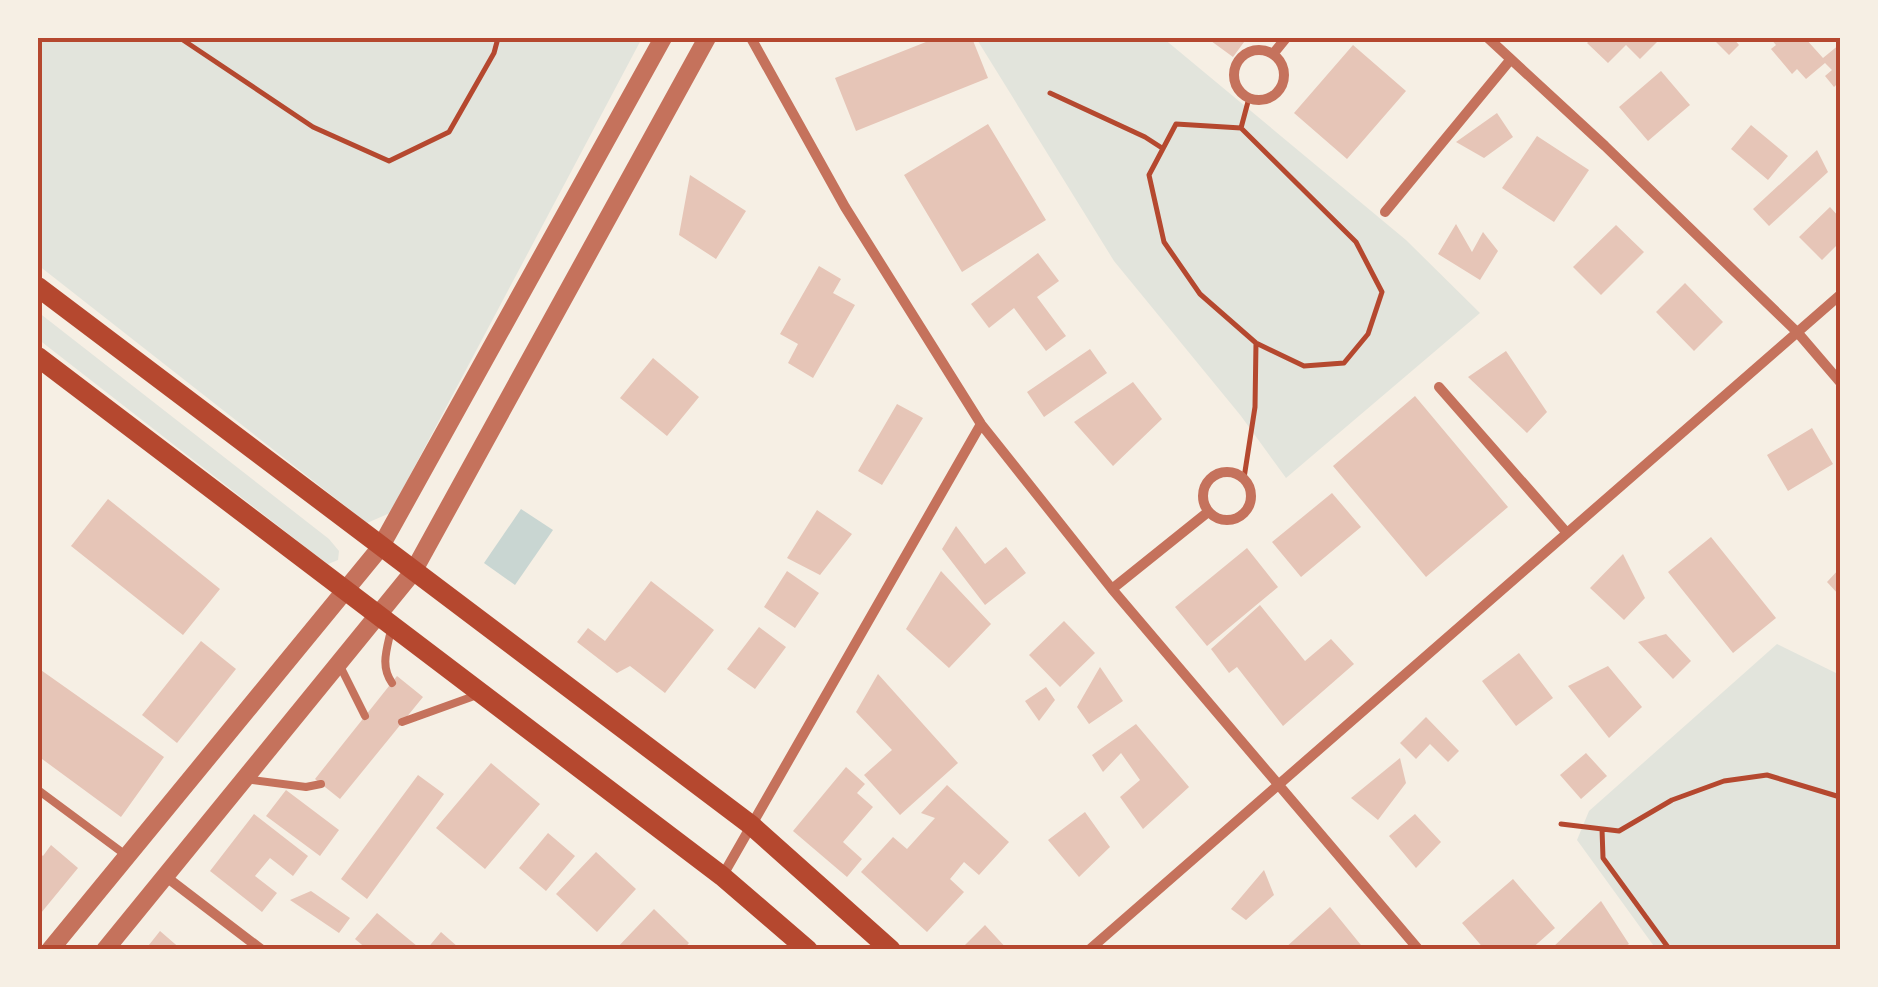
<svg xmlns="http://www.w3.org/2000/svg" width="1878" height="987" font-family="Montserrat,sans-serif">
<rect width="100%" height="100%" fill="#f6efe4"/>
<path fill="#e2e4dc" d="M38,38H642L390,513L367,523L38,265Z
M976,38H1163L1406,240L1480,313L1286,478L1241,416L1114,261Z
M38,312L329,539L339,551L338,560L328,564L313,553L38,339Z
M1777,644L1840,675V949H1656L1577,840L1589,811Z"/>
<path fill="#c9d6d2" d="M521,509L553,530L515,585L484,563Z"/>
<path fill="#e6c5b7" d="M936,38H972L988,78L856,131L835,78Z
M1207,38H1247L1233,57Z
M1592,38H1661L1640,59L1626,45L1608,63L1587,43Z
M1712,38H1733L1739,45L1729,55Z
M1770,38H1805L1823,58L1840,44V81L1834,87L1825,76L1832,70L1825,63L1806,79L1797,69L1792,74L1771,49L1776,45Z
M1353,45L1406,91L1347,159L1294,113Z
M1661,71L1690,105L1648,141L1619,107Z
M1497,113L1513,137L1484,158L1456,142Z
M988,124L1046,220L962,272L904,175Z
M1751,125L1788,156L1768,180L1731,149Z
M1537,136L1589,170L1554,222L1502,188Z
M1817,150L1828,172L1769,226L1753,209Z
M690,175L746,211L716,259L679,235Z
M1830,207L1840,218V242L1822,260L1799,237Z
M1456,224L1472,252L1483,232L1498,251L1480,280L1438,254Z
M1616,225L1644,252L1601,295L1573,267Z
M1038,253L1059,281L1037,297L1066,336L1046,351L1014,308L989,328L971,304Z
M819,266L841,279L833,293L855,305L813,378L788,363L798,344L780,334Z
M1685,283L1723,322L1694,351L1656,312Z
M1090,349L1107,373L1044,417L1027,392Z
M1506,351L1547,412L1527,433L1468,377Z
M653,358L699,397L667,436L620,398Z
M1133,382L1162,419L1113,466L1074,422Z
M1415,396L1508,507L1426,577L1333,466Z
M897,404L923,418L882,485L858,471Z
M1812,428L1833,464L1788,491L1767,455Z
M1332,493L1361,527L1301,577L1272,542Z
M108,499L220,589L183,635L71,546Z
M817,510L852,534L820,575L787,558Z
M956,526L985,564L1006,547L1026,573L985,605L942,549Z
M1711,537L1776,618L1733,653L1668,572Z
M1247,548L1278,587L1207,646L1175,607Z
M1623,554L1645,598L1624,620L1590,588Z
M1840,568V596L1827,582Z
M787,571L819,593L795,628L764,607Z
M941,571L991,624L949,668L906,629Z
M651,581L714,630L665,693L630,666L617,673L577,642L588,628L605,641Z
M1260,605L1305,661L1331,639L1354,664L1283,726L1237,667L1229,673L1211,649Z
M1064,621L1095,653L1060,687L1029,655Z
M759,627L786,647L755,689L727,669Z
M1666,634L1691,661L1673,679L1638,642Z
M201,641L236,669L177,743L142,715Z
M1519,653L1553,698L1516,726L1482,681Z
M1608,666L1642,707L1609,738L1568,686Z
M1100,667L1123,701L1089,724L1077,707Z
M38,668L164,757L121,817L38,756Z
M878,674L958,763L900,815L864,775L892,750L856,712Z
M397,676L423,697L340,799L315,779Z
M1046,687L1055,700L1039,721L1025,701Z
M1426,717L1459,751L1448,762L1430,744L1416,759L1400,743Z
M1136,724L1189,787L1143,829L1120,797L1140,780L1121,753L1103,772L1092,755Z
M1586,753L1607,776L1581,799L1560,775Z
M1400,758L1406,783L1378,820L1351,798Z
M491,763L540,804L485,869L436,828Z
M846,767L865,784L857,793L873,807L843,842L862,859L847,877L793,831Z
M418,775L444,794L367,899L341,879Z
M947,785L1009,842L979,875L964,862L950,879L964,892L927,932L861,872L893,837L907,849L935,818L921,813Z
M286,790L339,830L320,856L266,816Z
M1085,812L1110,847L1079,877L1048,840Z
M254,814L308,856L293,876L270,858L255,876L277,893L262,912L210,871Z
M1415,814L1441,842L1416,868L1389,836Z
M548,833L575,856L546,891L519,868Z
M51,845L78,868L41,913L38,910V852L43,856Z
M596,852L636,889L597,932L556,894Z
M1264,870L1274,895L1246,920L1231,909Z
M1513,879L1555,928L1530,950H1485L1462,923Z
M311,891L350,918L339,933L290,900Z
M1601,901L1629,944L1619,950H1550Z
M1330,907L1365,950H1283Z
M654,909L689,943L683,950H615Z
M377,913L417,946L414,950H368L355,939Z
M985,925L1008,950H960Z
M160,931L182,950H145Z
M441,932L458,947L426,950Z"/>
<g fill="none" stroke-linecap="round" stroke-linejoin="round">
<path stroke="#b5482f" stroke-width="5" d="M180,38L313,127L389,161L449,132L494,53L498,38
M1050,93L1145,137L1162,148
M1176,124L1241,128L1356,242L1382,292L1368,334L1344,363L1304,366L1256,343L1200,294L1164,242L1149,175Z
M1241,128L1249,98
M1244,478L1255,407L1256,343
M1561,824L1619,831L1672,800L1724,781L1767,775L1840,797
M1602,829L1603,858L1670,950"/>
<path stroke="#c5725c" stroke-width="8" d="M391,630C387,649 380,666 392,683
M340,666L365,716
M402,722L477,695
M245,779L306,787L321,784
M38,790L127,856"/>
<path stroke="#c5725c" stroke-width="10" d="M751,38L845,207L981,424L1112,589L1419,950
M1488,38L1605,146L1798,333L1840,382
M1234 75a25 25 0 1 1 50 0a25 25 0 1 1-50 0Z
M1273,54L1286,38
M1385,212L1511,59
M1439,387L1567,533
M1203 496a24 24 0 1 1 48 0a24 24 0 1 1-48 0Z
M1112,589L1208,512
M723,875L981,424
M165,876L262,950
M1089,950L1840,295"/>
<path stroke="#c5725c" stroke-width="18" d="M50,950L380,548L663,38
M105,950L413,572L707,38"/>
<path stroke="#b5482f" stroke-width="20" d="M38,287L751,825L891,950
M38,357L722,876L808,950"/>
</g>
<rect width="1878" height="987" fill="none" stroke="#f6efe4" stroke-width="80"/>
<rect x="40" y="40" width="1798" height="907" fill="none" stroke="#b5482f" stroke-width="4"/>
</svg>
